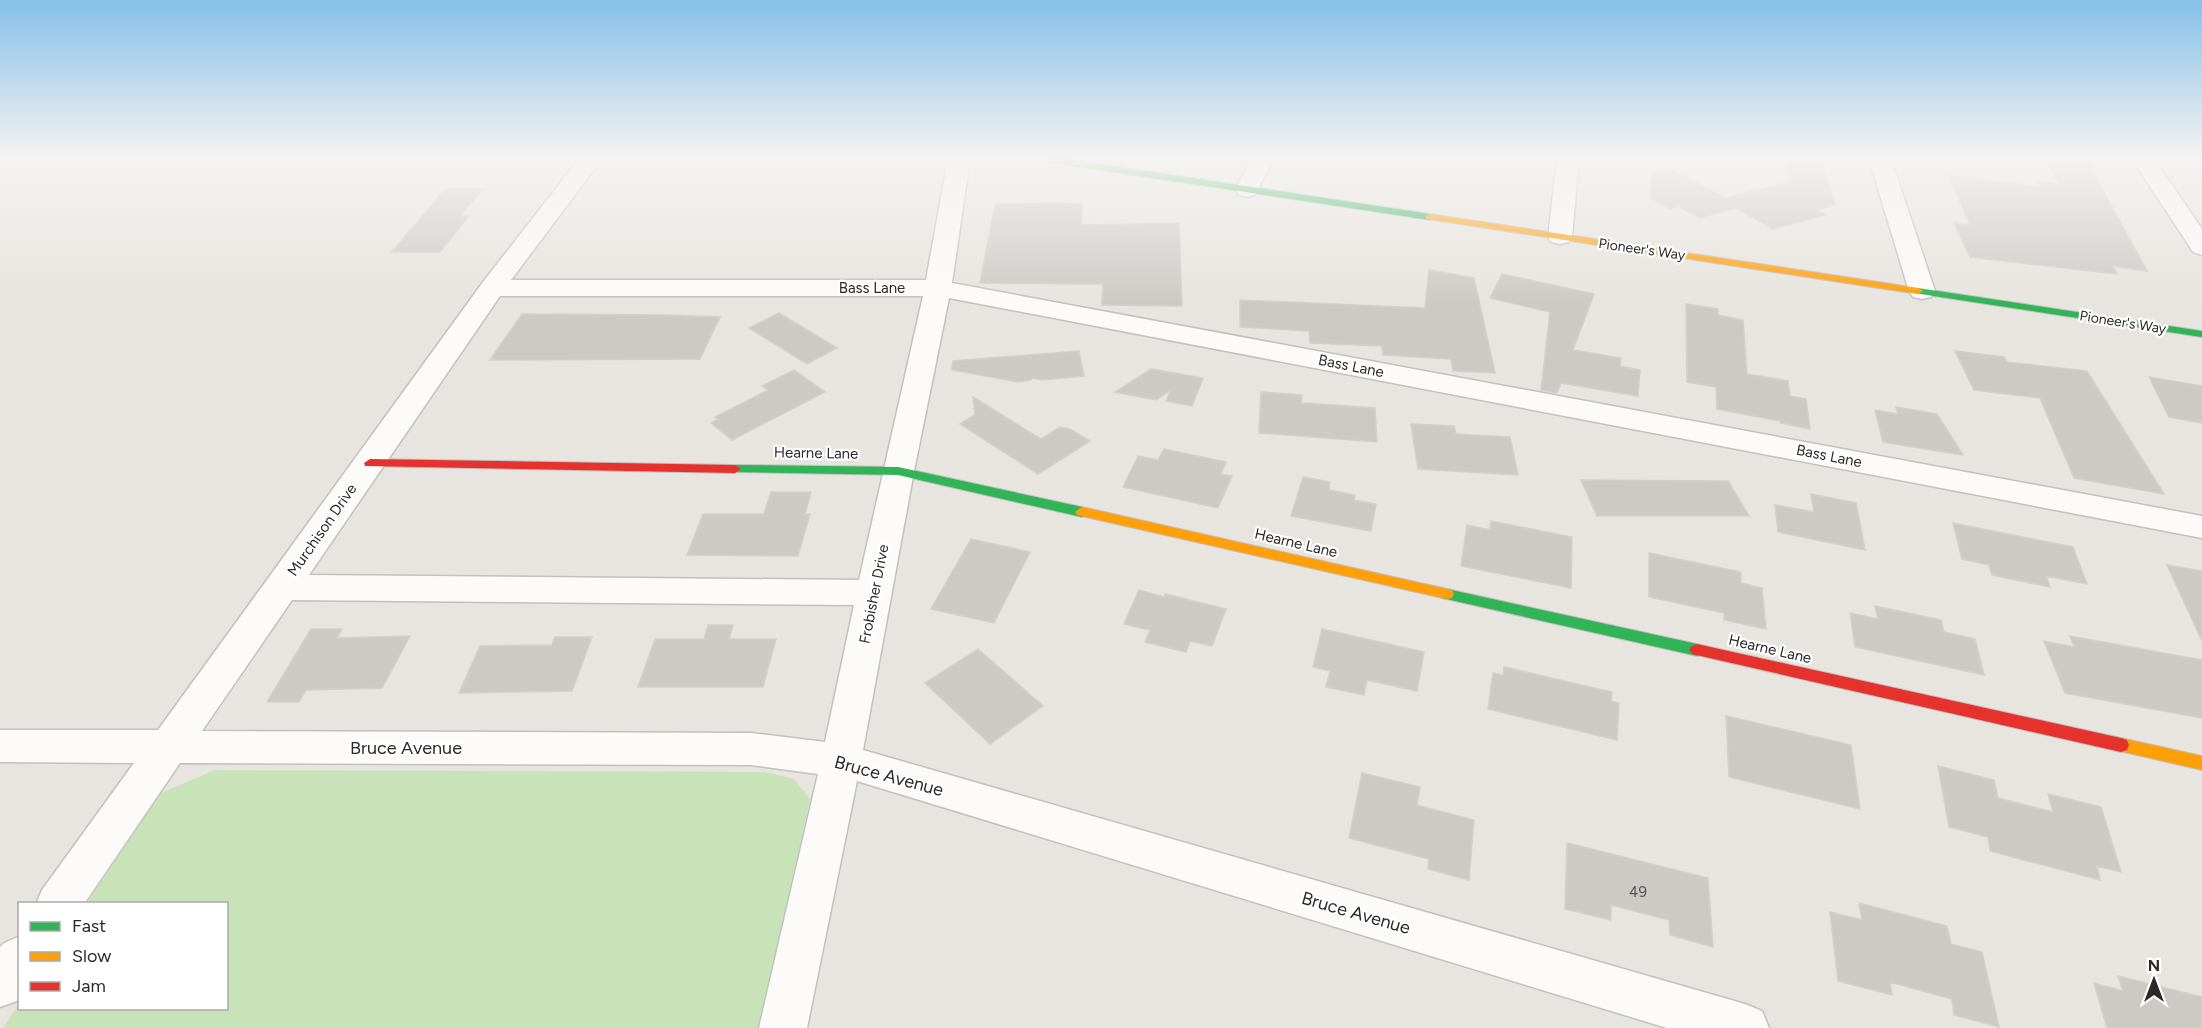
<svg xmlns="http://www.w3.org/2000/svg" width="2202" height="1028" font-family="Figtree,sans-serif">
<rect width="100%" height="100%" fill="#e8e4df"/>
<path fill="#c9e3b8" d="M215,770L765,772L794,779L810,799L760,1028H3L19,1004L20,1008H226V904L87,903L161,793Z"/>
<path fill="#cdcac6" stroke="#d3d0cb" stroke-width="1.5" d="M1785,159H1821L1835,205L1816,210L1826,215L1773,229L1736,208L1700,218L1678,206L1669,209L1651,198L1652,171L1666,167L1725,198L1790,182Z
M2045,159H2086L2147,271L2113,266L2117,274L1970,257L1954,223L1970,225L1949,176L2041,187L2038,182L2060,185Z
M445,189H483L460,216H469L440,252H392Z
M1057,203L1082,204L1081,225L1179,223L1182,306L1102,305L1103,284L980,283L995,204Z
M1429,270L1474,278L1495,373L1453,371L1451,359L1383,355L1382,346L1310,343L1309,331L1240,327V300L1425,308Z
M1502,274L1594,294L1573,350L1621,358L1620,366L1640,370L1638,396L1561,383L1557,393L1541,390L1550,312L1490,298Z
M1686,304L1718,309V315L1743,320L1747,374L1788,381L1790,396L1806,399L1810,429L1781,423L1780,421L1717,409L1716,387L1687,382Z
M779,313L837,348L807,364L749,328Z
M522,314L665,315L720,317L700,359L490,360Z
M1079,351L1084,376L1042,380L1032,378L1031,380L1018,382L952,370L953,361Z
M1955,351L2004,357L2007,362L2087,371L2164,494L2074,478L2040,398L1974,390Z
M1151,369L1203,378L1192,406L1166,401L1171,390L1156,400L1115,392Z
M794,370L825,392L732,440L711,423L718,419L715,417L768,390L762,386Z
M2149,377L2202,386V423L2169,417Z
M1261,392L1302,395L1301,403L1375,408L1377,442L1259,433Z
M973,397L1041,439L1060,427L1070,429L1090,441L1038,474L960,424L975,415Z
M1896,407L1937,414L1963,455L1883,442L1875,410L1898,414Z
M1411,424L1454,426L1456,434L1510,437L1518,475L1418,469Z
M1164,449L1226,462L1221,474L1232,476L1218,508L1123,487L1138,456L1158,460Z
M1303,477L1330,482L1329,490L1355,495L1354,500L1376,504L1371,531L1291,516Z
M1581,480L1728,481L1749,516H1597Z
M771,492H811L805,514H810L798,556L687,555L703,514H764Z
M1811,494L1856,503L1865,550L1778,532L1775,505L1814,512Z
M1491,521L1572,537L1571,588L1461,566L1467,525L1490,530Z
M1953,523L2073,547L2087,584L2046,576L2050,587L1992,575L1989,565L1962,559Z
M971,539L1030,552L994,623L931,609Z
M1649,553L1741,572V583L1762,588L1766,629L1724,620V613L1649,597Z
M2167,565L2202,571V641Z
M1139,590L1164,597L1165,594L1226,609L1212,646L1190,641L1186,652L1145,642L1150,630L1124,624Z
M1875,606L1941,620L1944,632L1975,639L1984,675L1855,647L1850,613L1878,619Z
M708,625H733L729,639H776L763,687H638L655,639H704Z
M311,629H342L337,638L410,636L382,688L306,690L299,702H267Z
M1322,629L1424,652L1417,691L1367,680L1364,695L1326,687L1330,671L1313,667Z
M2070,636L2202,660V718L2065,693L2044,641L2074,647Z
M555,637H592L572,691L459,693L480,646L552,645Z
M978,649L1043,706L990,744L925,683Z
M1504,667L1612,692L1611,701L1619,703L1617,740L1488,709L1493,673L1503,675Z
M1726,716L1851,745L1860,809L1729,777Z
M1938,766L1994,780L1998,798L2053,812L2048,794L2101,807L2121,872L2097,866L2100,880L1990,851L1988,837L1949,827Z
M1362,773L1420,787L1417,805L1474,820L1469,880L1428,869L1429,859L1349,838Z
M1567,843L1708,878L1713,947L1670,935L1669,920L1611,905V920L1565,909Z
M1859,903L1947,926L1951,944L1982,952L1999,1027L1954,1015L1952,999L1890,982L1892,995L1838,981L1830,912L1862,920Z
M2118,976L2202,997V1028H2107L2094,983L2123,991Z"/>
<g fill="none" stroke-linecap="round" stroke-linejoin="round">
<g stroke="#c2c0c0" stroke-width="3">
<path id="street" d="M579,159H602L511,280H926L948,159H970L952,283L2202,516V538L949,298L914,471L863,750L1745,1004L1762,1011L1769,1028H1667L857,781L807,1028H759L818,774L751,765L180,763L84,904H36L42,890L134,763L0,762V730H158L483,282ZM500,296H923L859,580L309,575ZM292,600L854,605L825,742L751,733L202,731Z
M1251,159H1273L1255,195L1247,197L1239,195L1235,190Z
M1557,159H1579L1572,237L1569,242L1560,244L1551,242L1548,237Z
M1869,159H1891L1935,291L1931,297L1922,299L1913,297L1909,291Z
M2132,159H2154L2202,229V255L2193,252Z
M20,936V997L17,1001L0,1007V947L4,943Z"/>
</g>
<g stroke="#c2c0c0" stroke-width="2">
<path id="fast" d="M1043,159H1067L1430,214L1435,217L1430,220L1047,162Z
M1918,288L2202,331V337L1914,293V289Z
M735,465L898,467L1082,507L1089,512L1082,517L898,475L730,472L729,469L730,466Z
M1447,589L1697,644L1702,646L1705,650L1702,654L1697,656L1442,598L1440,594L1442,590Z"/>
</g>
<g stroke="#c2c0c0" stroke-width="2">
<path id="slow" d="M1430,214L1918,288L1923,291L1918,294L1427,219L1425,217Z
M1082,507L1447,589L1452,590L1454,594L1452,598L1447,599L1077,515L1075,512Z
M2121,738L2202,756V770L2115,750L2113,745L2115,740Z"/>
</g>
<g stroke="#c2c0c0" stroke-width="2">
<path id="jam" d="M370,459L735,465L741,469L735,473L365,466L364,463Z
M1697,644L2121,738L2127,740L2129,745L2127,750L2121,752L1692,654L1689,650L1692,646Z"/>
</g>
<use href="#street" fill="#fcfbfa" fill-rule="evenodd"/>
<use href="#fast" fill="#30b455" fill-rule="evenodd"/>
<use href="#slow" fill="#ff9f0a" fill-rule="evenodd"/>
<use href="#jam" fill="#e5322d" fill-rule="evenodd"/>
</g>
<linearGradient id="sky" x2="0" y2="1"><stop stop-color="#86c0e9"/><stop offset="0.52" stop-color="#f5f3f1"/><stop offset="1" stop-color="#f5f3f1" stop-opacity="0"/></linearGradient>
<rect width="2202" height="303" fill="url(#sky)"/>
<g text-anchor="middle" stroke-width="4.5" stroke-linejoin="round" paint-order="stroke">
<g font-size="14" fill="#2a2a2a" stroke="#fff">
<text transform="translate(1642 249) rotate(8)" y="5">Pioneer's Way</text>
<text transform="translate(2123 322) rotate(9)" y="5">Pioneer's Way</text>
</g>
<g font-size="15" fill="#2a2a2a" stroke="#fff">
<text x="872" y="293">Bass Lane</text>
<text transform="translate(1351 366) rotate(11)" y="5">Bass Lane</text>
<text transform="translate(816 453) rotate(1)" y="5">Hearne Lane</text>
<text transform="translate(1829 456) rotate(11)" y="5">Bass Lane</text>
<text transform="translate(322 530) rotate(-55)" y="5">Murchison Drive</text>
<text transform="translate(1296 543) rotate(13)" y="5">Hearne Lane</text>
<text transform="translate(874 594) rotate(-79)" y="5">Frobisher Drive</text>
<text transform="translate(1770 649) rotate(13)" y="5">Hearne Lane</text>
</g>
<g font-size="15" fill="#545453">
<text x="1638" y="897">49</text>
</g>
<g font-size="18" fill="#2a2a2a" stroke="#fff">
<text x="406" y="754">Bruce Avenue</text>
<text transform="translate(889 776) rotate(15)" y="6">Bruce Avenue</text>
<text transform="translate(1356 913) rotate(16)" y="6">Bruce Avenue</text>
</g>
</g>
<rect x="18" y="902" width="210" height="108" fill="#ffffff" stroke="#aaaaaa" stroke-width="1.5"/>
<rect x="30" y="922" width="30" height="9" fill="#30b455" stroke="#aaaaaa" stroke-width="1.5"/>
<text x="72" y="932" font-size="18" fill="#2a2a2a">Fast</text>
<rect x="30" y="952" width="30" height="9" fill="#ff9f0a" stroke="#aaaaaa" stroke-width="1.5"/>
<text x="72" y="962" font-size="18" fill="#2a2a2a">Slow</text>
<rect x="30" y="982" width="30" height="9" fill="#e5322d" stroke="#aaaaaa" stroke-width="1.5"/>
<text x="72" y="992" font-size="18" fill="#2a2a2a">Jam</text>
<g transform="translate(2154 980)" stroke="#ffffff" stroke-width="4.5" paint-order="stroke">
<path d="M0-4.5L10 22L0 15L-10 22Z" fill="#2a2a2a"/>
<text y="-9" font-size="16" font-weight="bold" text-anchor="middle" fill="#2a2a2a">N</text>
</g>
</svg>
